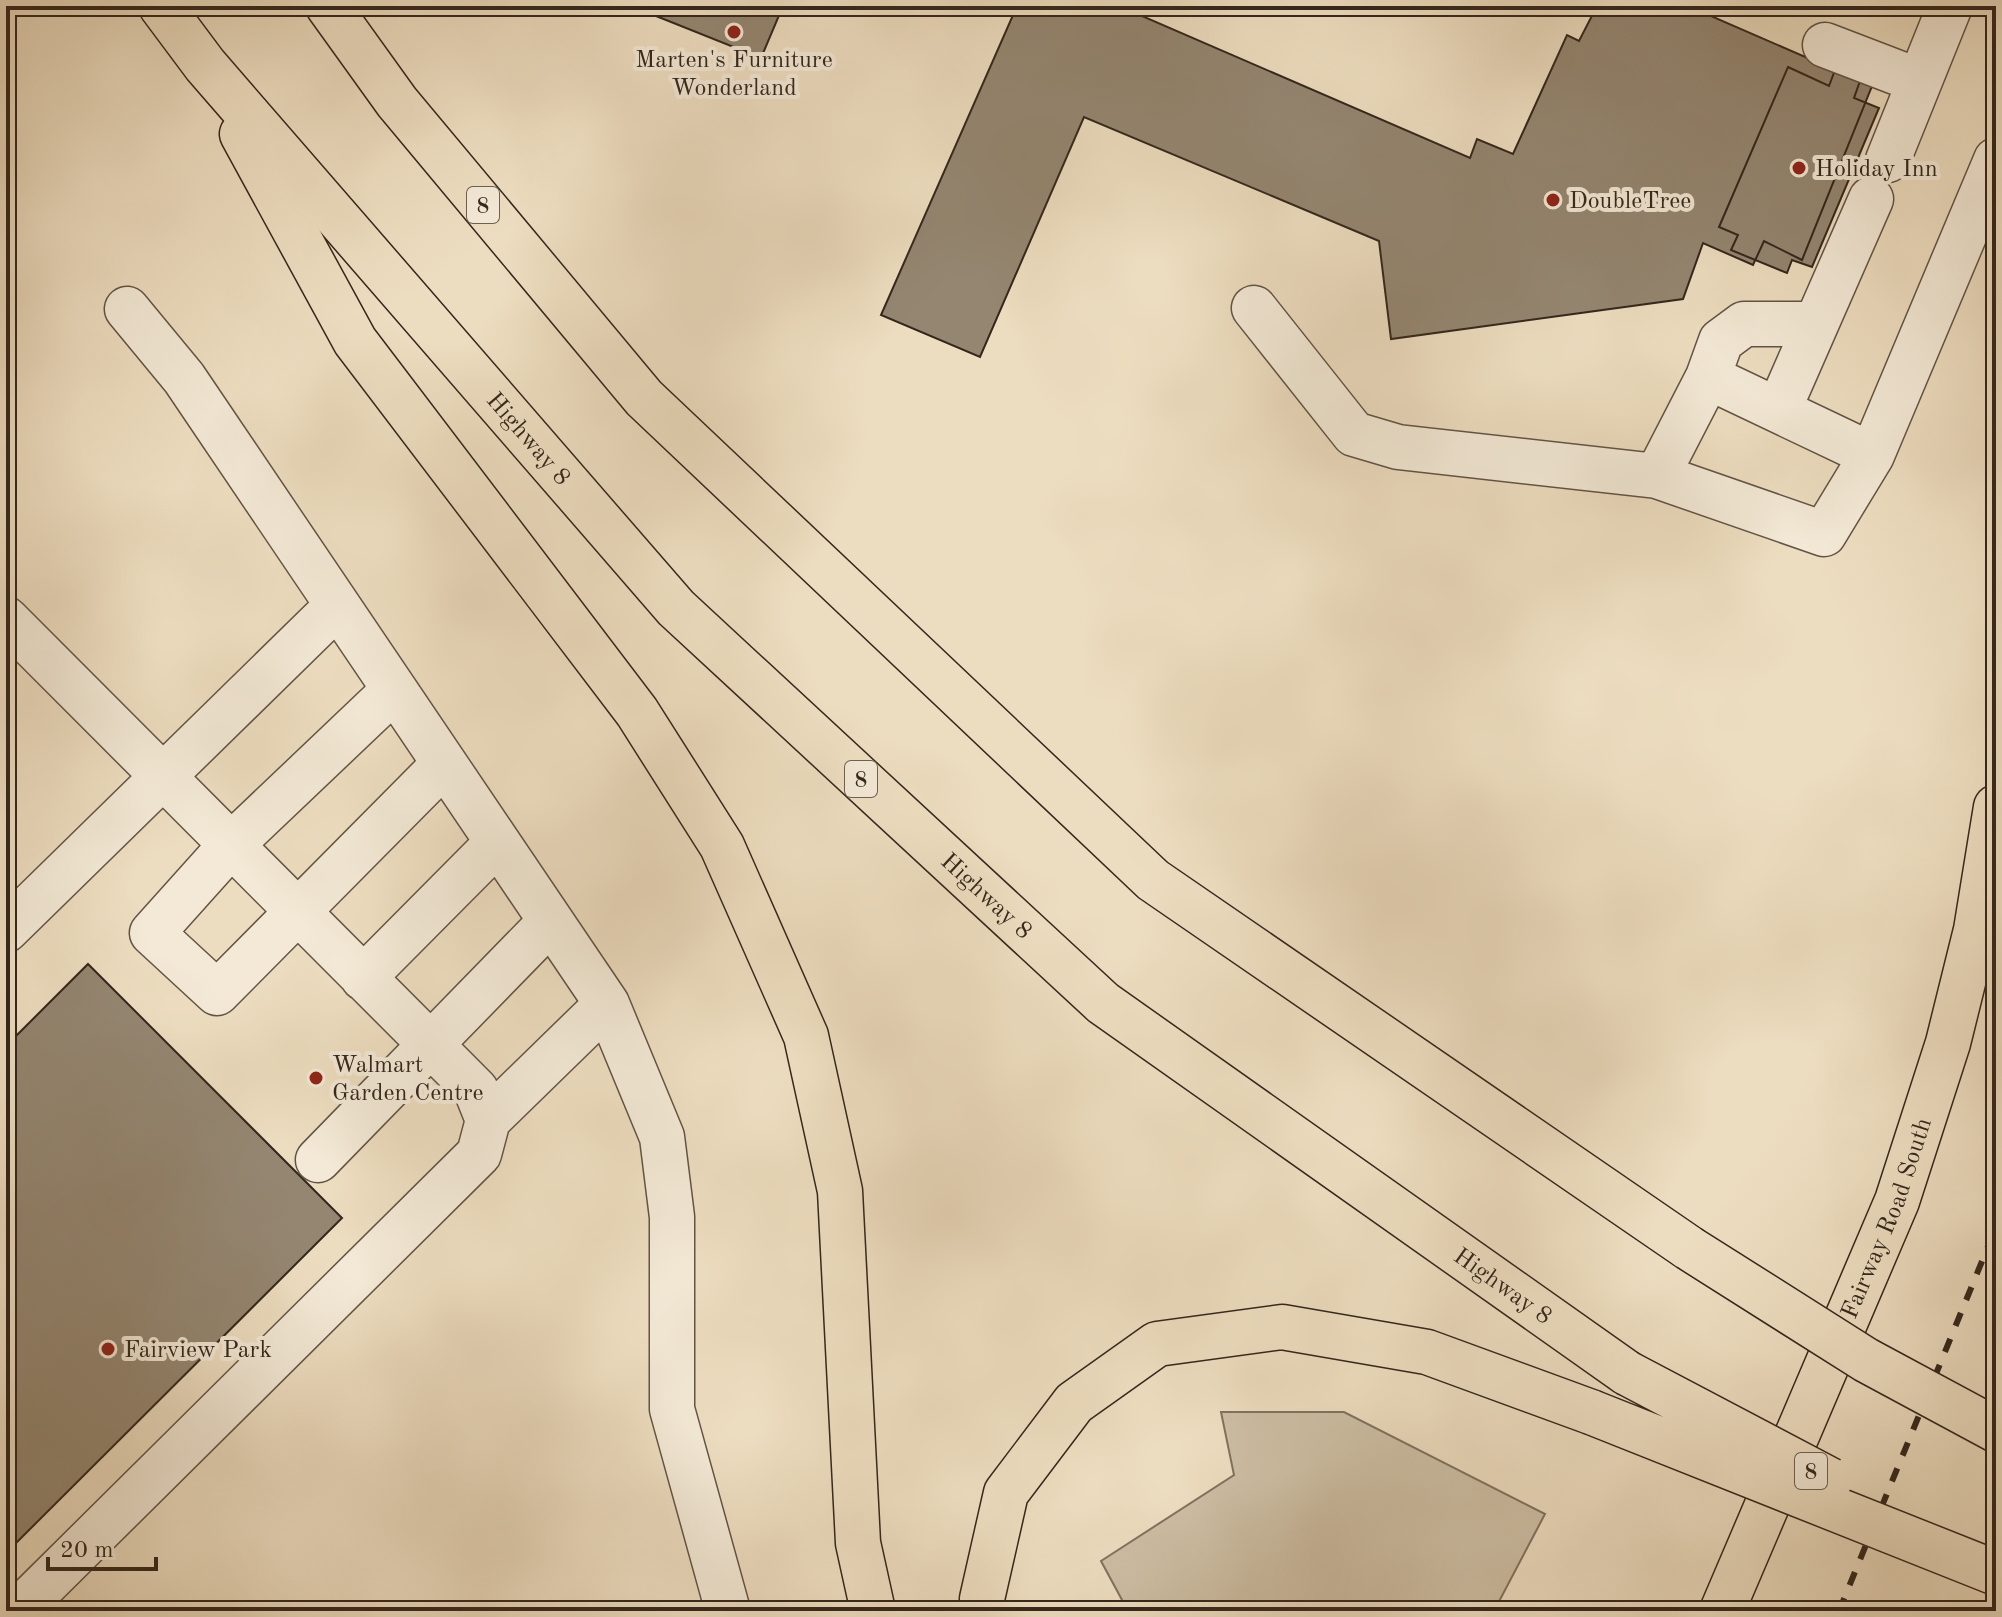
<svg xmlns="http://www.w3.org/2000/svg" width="2002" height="1617" font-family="'Old Standard TT',serif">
<rect width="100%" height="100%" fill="#edddc0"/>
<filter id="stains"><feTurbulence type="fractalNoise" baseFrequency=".0025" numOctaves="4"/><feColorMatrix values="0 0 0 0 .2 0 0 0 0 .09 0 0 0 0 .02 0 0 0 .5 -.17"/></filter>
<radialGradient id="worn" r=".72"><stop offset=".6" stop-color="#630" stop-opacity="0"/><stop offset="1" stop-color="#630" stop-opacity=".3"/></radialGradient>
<path fill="#cdbea4" stroke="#807260" stroke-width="2" d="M1221,1412H1344L1545,1514L1494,1611H1128L1101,1561L1234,1475Z"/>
<path fill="#948671" stroke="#33271c" stroke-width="2" d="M631,6H783L761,58Z
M1017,6H1119L1470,158L1477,139L1513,154L1567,35L1579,41L1597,6L1622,13L1626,6H1688L1872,86L1802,260L1764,241L1753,265L1703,243L1683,299L1391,339L1379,241L1084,117L980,357L881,315Z
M1788,67L1829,86L1835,70L1860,81L1854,98L1879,108L1812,267L1792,260L1787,273L1731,250L1738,235L1719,227Z
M88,964L342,1218L6,1553V1046Z"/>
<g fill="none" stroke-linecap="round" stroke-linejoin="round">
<g stroke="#625445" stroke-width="47">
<path id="minor" d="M1825,45L1919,81
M1888,160L1950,6
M1254,308L1354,434L1398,447L1657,476
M127,309L184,378L607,1004L662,1137L672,1217V1409L728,1611
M1815,324H1744L1721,341L1708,377L1872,455L1996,160
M1708,377L1657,476L1824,534L1872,455
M1779,409L1871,199
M6,619L476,1090L488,1120
M394,690L230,846L152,933L217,993L444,764
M6,930L337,606
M363,978L497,843
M318,1160L550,922
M18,1611L479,1154L488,1120L607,1004"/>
</g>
<g stroke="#33271c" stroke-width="47">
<g id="major">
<path id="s1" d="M1722,1611L1897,1201L1948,1043L1976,930L1996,807"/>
</g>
</g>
<g stroke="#33271c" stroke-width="47">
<g id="highway">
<path id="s2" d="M161,6L205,65L676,608L1103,1003L1627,1373"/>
<path d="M328,6L397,102L644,398L1153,880L1689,1248"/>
<path d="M242,134L355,341L637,712L722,846L806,1036L840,1191L858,1543L873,1611"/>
<path d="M983,1611L982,1599L1006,1493L1074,1403L1157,1344L1282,1327L1427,1352L1591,1412"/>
</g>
</g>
<use href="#minor" stroke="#f3e9d6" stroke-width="44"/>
<use href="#major" stroke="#edddc0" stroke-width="44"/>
<use href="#highway" stroke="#edddc0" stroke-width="44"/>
<path stroke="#33271c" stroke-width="6" stroke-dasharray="14 14" stroke-linecap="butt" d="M1839,1611L1996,1227"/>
<g stroke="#33271c" stroke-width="47" stroke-linecap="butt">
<path id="highway-bridge" d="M1689,1248L1866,1360L1996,1430
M1627,1373L1830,1480
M1591,1412L1996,1573"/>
</g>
<use href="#highway-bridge" stroke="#edddc0" stroke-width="44"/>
</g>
<g fill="#8f2418" stroke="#f3e9d6" stroke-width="3">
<circle cx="734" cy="32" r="8"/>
<circle cx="1799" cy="168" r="8"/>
<circle cx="1553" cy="200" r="8"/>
<circle cx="316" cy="1078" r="8"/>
<circle cx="108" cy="1349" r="8"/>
</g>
<g text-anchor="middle" stroke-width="8" stroke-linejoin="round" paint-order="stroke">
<g fill="#f3e9d6" stroke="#6d6154" stroke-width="2">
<rect x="467" y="187" width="32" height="36" rx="6"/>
<rect x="845" y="761" width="32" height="36" rx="6"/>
<rect x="1795" y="1453" width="32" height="36" rx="6"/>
</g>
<g font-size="22" font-weight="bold" fill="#33271c">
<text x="483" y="213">8</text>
<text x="861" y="787">8</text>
<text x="1811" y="1479">8</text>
</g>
<g font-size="24" fill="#33271c" stroke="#f3e9d6" text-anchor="start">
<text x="734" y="67" text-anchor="middle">Marten's Furniture<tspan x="734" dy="28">Wonderland</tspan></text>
<text x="1815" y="176">Holiday Inn</text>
<text x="1569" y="208">DoubleTree</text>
<text x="332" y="1072">Walmart<tspan x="332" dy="28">Garden Centre</tspan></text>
<text x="124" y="1357">Fairview Park</text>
</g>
<g font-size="24" fill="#33271c" stroke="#f3e9d6">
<text dy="8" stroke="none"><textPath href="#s2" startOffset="568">Highway 8</textPath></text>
<text dy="8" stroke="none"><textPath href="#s2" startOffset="1216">Highway 8</textPath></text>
<text dy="8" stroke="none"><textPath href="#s1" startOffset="426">Fairway Road South</textPath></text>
<text dy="8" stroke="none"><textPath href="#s2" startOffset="1864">Highway 8</textPath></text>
</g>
</g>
<rect width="2002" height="1617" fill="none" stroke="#edddc0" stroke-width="32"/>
<rect x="8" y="8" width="1986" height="1601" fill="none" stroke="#33271c" stroke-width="4"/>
<rect x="16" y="16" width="1970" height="1585" fill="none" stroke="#33271c" stroke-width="2"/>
<path d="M48 1557v12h108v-12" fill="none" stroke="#33271c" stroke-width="4"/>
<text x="60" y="1557" font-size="24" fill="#33271c" stroke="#f3e9d6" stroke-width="6" paint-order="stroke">20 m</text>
<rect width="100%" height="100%" filter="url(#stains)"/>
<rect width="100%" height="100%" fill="url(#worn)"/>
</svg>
